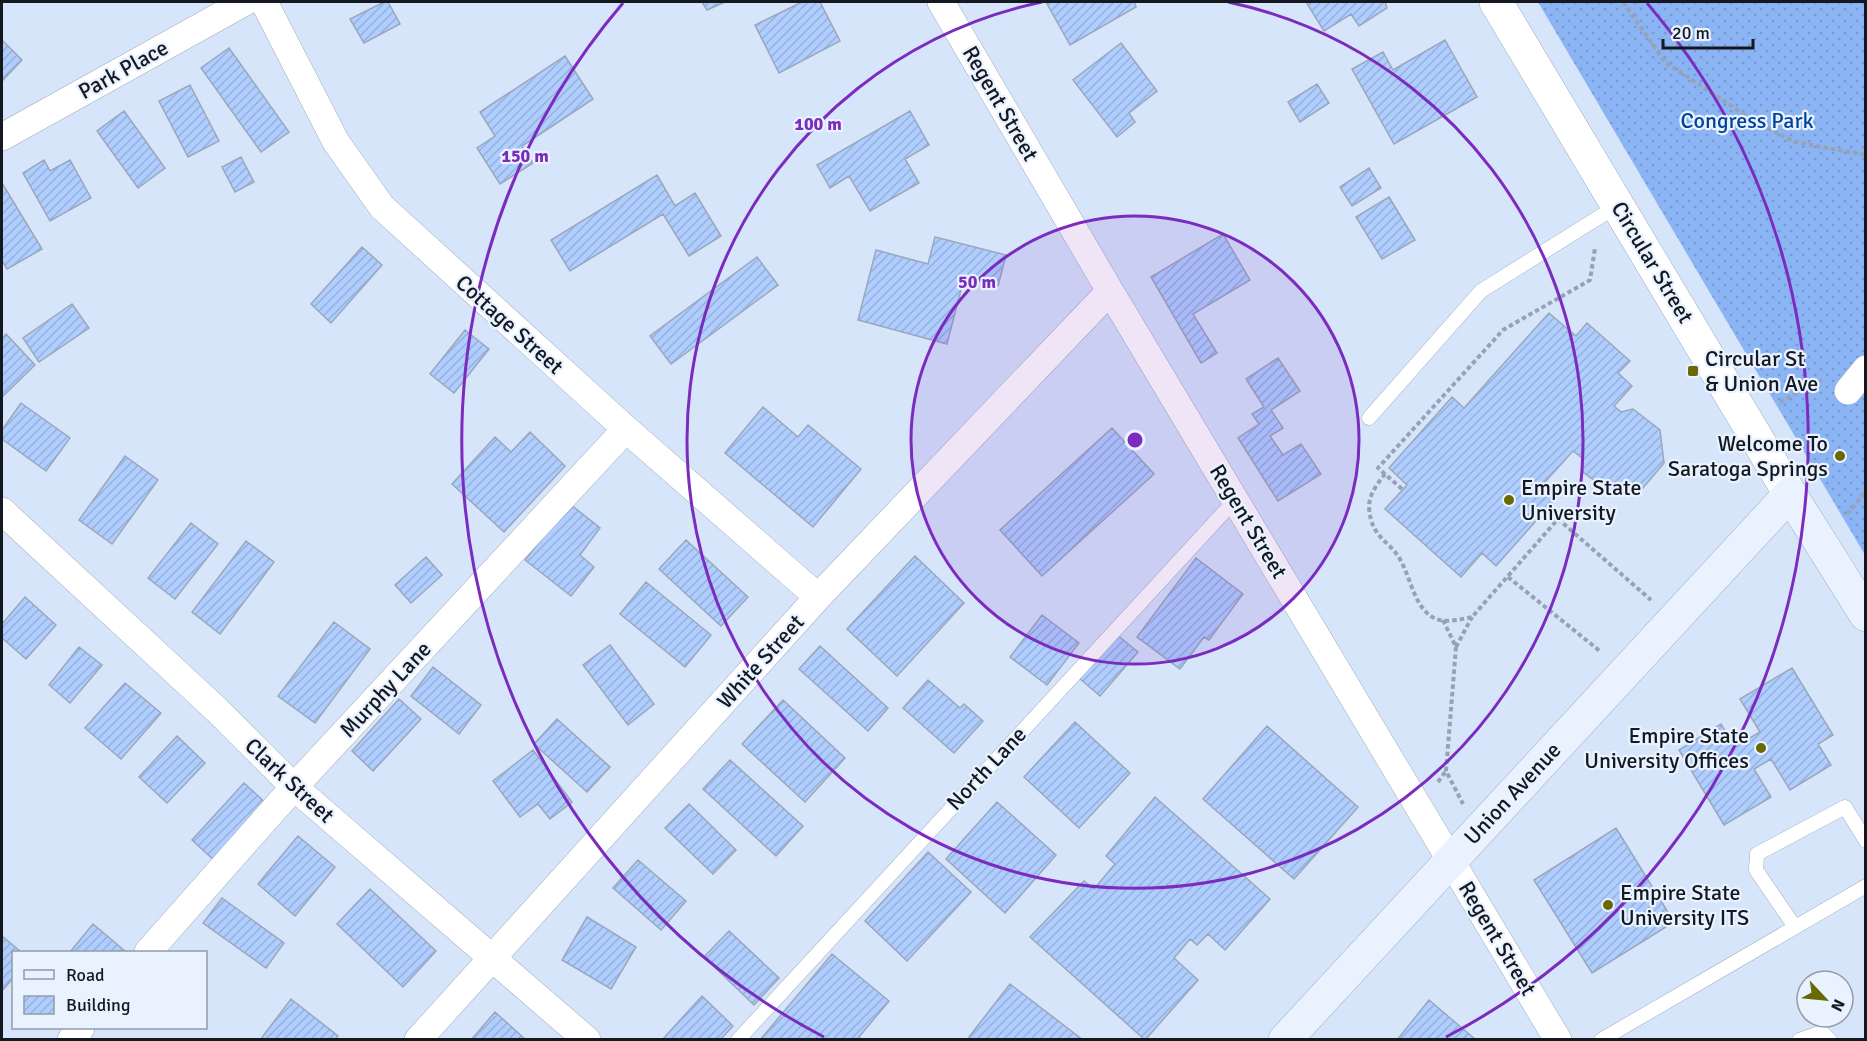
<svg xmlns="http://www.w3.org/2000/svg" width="1867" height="1041" font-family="Signika,sans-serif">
<defs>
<pattern id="grass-dots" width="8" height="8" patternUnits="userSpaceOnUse" patternTransform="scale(1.5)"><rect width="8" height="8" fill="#8bb4f4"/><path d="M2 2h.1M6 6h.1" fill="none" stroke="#779ad1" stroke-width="1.8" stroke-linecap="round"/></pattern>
<pattern id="building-hatch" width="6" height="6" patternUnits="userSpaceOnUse" patternTransform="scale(1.5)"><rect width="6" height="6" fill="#afceff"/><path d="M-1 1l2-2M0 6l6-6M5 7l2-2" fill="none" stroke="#96b0da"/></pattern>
</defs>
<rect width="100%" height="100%" fill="#d7e5fb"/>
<path fill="url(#grass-dots)" d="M1538,2H1865V555Z"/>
<path fill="url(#building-hatch)" stroke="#9aa7bb" stroke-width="1.5" d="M384,2H388L400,24L364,43L350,19Z
M702,2H725L707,10Z
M802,2H820L840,41L779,73L755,25Z
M1046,2H1134L1136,7L1070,45Z
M1306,2H1385L1387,8L1359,26L1351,14L1324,31Z
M2,40L22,60L2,81Z
M1445,40L1477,97L1394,144L1352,69L1383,52L1393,70Z
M1121,43L1157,91L1129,113L1135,122L1117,137L1073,80Z
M229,48L289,132L261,152L201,68Z
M565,56L593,99L522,146L533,163L500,184L477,148L495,136L480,112Z
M1317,84L1329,103L1300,122L1288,102Z
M190,85L219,141L188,157L159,101Z
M124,111L165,168L138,188L97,131Z
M910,111L929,145L905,159L919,183L870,211L849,176L830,188L817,165Z
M241,157L254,182L235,192L222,167Z
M44,160L50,171L70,160L91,198L50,221L23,173Z
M1369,168L1381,188L1352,206L1340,187Z
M657,175L675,206L695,193L721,236L689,256L663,214L570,271L551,240Z
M2,183L42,249L7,269L2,260Z
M1389,197L1415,240L1382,259L1356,217Z
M1223,234L1250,280L1193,314L1217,353L1201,363L1151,277Z
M935,237L1006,255L998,286L964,278L947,344L858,320L876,250L928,264Z
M362,247L382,265L331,323L311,304Z
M757,257L778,285L671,364L650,336Z
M72,304L89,328L39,362L23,338Z
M1549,313L1576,336L1587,323L1630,361L1618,373L1632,386L1614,406L1621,412L1633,409L1660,430L1664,463L1642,489L1611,493L1583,472L1582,458L1573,451L1544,483L1558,496L1496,566L1482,553L1461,577L1385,509L1407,485L1389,468L1452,397L1464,408Z
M465,330L489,349L454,393L430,374Z
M6,334L35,365L2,397V338Z
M1278,358L1300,391L1271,410L1283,428L1270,436L1283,455L1301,444L1321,474L1278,501L1238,438L1259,424L1252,414L1264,407L1246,379Z
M21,403L70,438L46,471L2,439V430Z
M763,407L798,437L808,425L861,469L813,527L725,453Z
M1112,428L1154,474L1042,576L1000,530Z
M530,432L565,466L504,532L452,484L495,437L511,452Z
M125,456L158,480L112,544L79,520Z
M570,504L600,528L580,555L594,567L571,596L525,560Z
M191,523L218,544L175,599L148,578Z
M686,540L748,597L721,626L659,569Z
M246,541L274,562L220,634L192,612Z
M915,556L964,603L897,676L847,629Z
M426,557L442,575L411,603L395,585Z
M1196,558L1243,594L1209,640L1204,637L1180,669L1137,637Z
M646,582L711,635L685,667L620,614Z
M25,597L56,625L26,659L2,638V624Z
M1042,615L1079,643L1047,685L1010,657Z
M334,622L370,649L315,723L278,696Z
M1116,634L1138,652L1100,696L1079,678Z
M610,645L654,704L628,725L583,665Z
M820,646L888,708L868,731L799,669Z
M79,647L102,665L70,703L49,685Z
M433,667L481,705L459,734L411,696Z
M1792,668L1833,735L1818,744L1831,765L1790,790L1771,759L1754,769L1771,797L1724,825L1679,750L1721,724L1735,747L1760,732L1740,699Z
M928,680L960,708L964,704L983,721L954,753L903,708Z
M125,683L161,713L121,759L85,728Z
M399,699L421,719L373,771L352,751Z
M783,700L845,758L805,802L742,744Z
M557,719L610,767L587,792L534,744Z
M1075,722L1130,773L1079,828L1024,777Z
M1267,726L1358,807L1294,879L1203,799Z
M177,736L205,763L167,803L139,777Z
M533,750L572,802L550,819L538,804L520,817L493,781Z
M730,760L803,826L776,856L703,789Z
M244,783L269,806L217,863L192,840Z
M1155,797L1270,899L1225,950L1208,934L1197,945L1190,939L1174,958L1198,980L1145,1040L1030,937L1084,881L1094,889L1115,864L1106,856Z
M997,802L1056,855L1005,913L946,859Z
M689,804L736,850L713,874L665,828Z
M1616,828L1674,922L1592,973L1534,880Z
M298,836L335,867L295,916L258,884Z
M928,852L971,892L907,961L865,921Z
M638,860L686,901L661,930L613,888Z
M370,889L436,951L403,987L337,924Z
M222,898L284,943L266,968L203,923Z
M587,917L636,947L611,989L562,960Z
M93,924L125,951L124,952H70Z
M729,931L779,978L754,1005L704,957Z
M2,936L21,952H14V977L2,991Z
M832,954L889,1001L859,1037L862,1040H760Z
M1010,984L1083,1040H972L969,1037Z
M702,996L733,1026L720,1040H662Z
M291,999L338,1036L335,1040H260Z
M1429,1000L1476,1040H1397Z
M495,1012L526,1040H471Z"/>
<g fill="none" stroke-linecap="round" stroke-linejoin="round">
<g stroke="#a1aec2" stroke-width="15">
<path id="service" d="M1369,418L1481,291L1617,206
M1795,927L1756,870L1757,854L1845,807L1866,841
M738,1040L1236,499
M1601,1040L1866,886
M1799,1040L1822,1032L1830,1040"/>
</g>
<g stroke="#a1aec2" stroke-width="28">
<path id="minor" d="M264,2L336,142L382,207L626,429L818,597
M941,2L1110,291L1558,1040
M2,137L245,2
M1848,391L1866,369
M2,511L217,710L294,787L587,1040
M148,952L294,787L626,429
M71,1040L81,1028
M418,1040L818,597L1110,291"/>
</g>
<g stroke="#a1aec2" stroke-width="34">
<path id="tertiary" d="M1496,2L1790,494"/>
</g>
<g stroke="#a1aec2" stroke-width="34">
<path id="secondary" d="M1285,1040L1790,494L1866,615"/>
</g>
<path stroke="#97a2b4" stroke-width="4" stroke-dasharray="4.5 3" stroke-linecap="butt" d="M1623,2L1665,62L1754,121L1795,142L1866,155
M1780,402L1822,380
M1385,474C1378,483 1369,494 1369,507C1371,539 1390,540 1401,561C1411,579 1415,610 1436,619C1446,623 1462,619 1472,617L1558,519L1651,600
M1402,489L1378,468L1503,330L1590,280L1595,248
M1847,514L1866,491
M1508,577L1601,652
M1443,620L1456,647L1472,617
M1456,647L1446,771L1463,804
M1438,782L1446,771"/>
<use href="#service" stroke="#fff" stroke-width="14"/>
<use href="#minor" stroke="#fff" stroke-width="27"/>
<use href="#tertiary" stroke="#fff" stroke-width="33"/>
<use href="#secondary" stroke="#eaf2ff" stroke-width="33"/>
</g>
<circle cx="1135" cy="440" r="224" fill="#7b2cbf" fill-opacity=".12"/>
<g fill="none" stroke="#7b2cbf" stroke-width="3">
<circle cx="1135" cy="440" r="224"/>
<path d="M1228 2A448 448 0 1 1 1042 2"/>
<path d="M824 1037A673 673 0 0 1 623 3M1647 3A673 673 0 0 1 1446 1037"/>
</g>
<g fill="#696802" stroke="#e9f2ff" stroke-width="2">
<rect x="1687" y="365" width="12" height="12" rx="3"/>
<circle cx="1840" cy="456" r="6"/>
<circle cx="1509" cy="500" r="6"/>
<circle cx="1761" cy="748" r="6"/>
<circle cx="1608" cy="905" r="6"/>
</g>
<g text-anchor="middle" stroke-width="4.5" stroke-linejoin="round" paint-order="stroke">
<g font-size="22" fill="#141820" stroke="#e9f2ff">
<text transform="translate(123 69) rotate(-29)" y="8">Park Place</text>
<text transform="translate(1001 103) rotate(60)" y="8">Regent Street</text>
<text transform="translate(1653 262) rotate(59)" y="8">Circular Street</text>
<text transform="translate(510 324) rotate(42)" y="8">Cottage Street</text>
<text transform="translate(1249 521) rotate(59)" y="8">Regent Street</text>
<text transform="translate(760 661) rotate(-48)" y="8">White Street</text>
<text transform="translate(385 689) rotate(-47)" y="8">Murphy Lane</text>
<text transform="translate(986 768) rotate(-47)" y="8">North Lane</text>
<text transform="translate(290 780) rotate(43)" y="8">Clark Street</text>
<text transform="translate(1512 793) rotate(-47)" y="8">Union Avenue</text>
<text transform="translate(1498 938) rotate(59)" y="8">Regent Street</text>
</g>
<g font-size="22" fill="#00419a" stroke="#e9f2ff">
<text x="1747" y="128">Congress Park</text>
</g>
<g font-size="22" fill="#141820" stroke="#e9f2ff" text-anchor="start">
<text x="1705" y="366">Circular St<tspan x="1705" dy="25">&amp; Union Ave</tspan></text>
<text x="1828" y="451" text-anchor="end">Welcome To<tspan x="1828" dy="25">Saratoga Springs</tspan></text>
<text x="1521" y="495">Empire State<tspan x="1521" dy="25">University</tspan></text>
<text x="1749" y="743" text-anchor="end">Empire State<tspan x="1749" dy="25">University Offices</tspan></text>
<text x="1620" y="900">Empire State<tspan x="1620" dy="25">University ITS</tspan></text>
</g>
</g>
<circle cx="1135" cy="440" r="9" fill="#7b2cbf" stroke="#e9f2ff" stroke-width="3"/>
<g font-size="18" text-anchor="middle" font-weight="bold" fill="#7b2cbf" stroke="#e9f2ff" stroke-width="4.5" stroke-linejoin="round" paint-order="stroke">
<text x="818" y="130">100 m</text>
<text x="525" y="162">150 m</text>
<text x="977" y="288">50 m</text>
</g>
<rect width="1867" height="1041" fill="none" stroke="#141820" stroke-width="6"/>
<rect x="12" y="951" width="195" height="78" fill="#e9f2ff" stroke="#949ba6" stroke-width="1.5"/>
<rect x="24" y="970" width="30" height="9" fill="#eaf2ff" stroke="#949ba6" stroke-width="1.5"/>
<text x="66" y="981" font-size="18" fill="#141820">Road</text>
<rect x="24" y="996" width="30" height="18" fill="url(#building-hatch)" stroke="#949ba6" stroke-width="1.5"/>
<text x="66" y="1011" font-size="18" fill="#141820">Building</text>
<g transform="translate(1825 999) rotate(116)"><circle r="28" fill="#e9f2ff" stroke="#949ba6" stroke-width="1.5"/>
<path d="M0-4.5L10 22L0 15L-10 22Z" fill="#696802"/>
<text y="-9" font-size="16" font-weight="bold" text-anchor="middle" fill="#141820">N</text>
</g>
<path d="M1663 39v9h90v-9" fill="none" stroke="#141820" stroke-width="3"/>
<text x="1672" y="39" font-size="18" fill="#141820" stroke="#e9f2ff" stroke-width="4.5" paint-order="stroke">20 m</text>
</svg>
